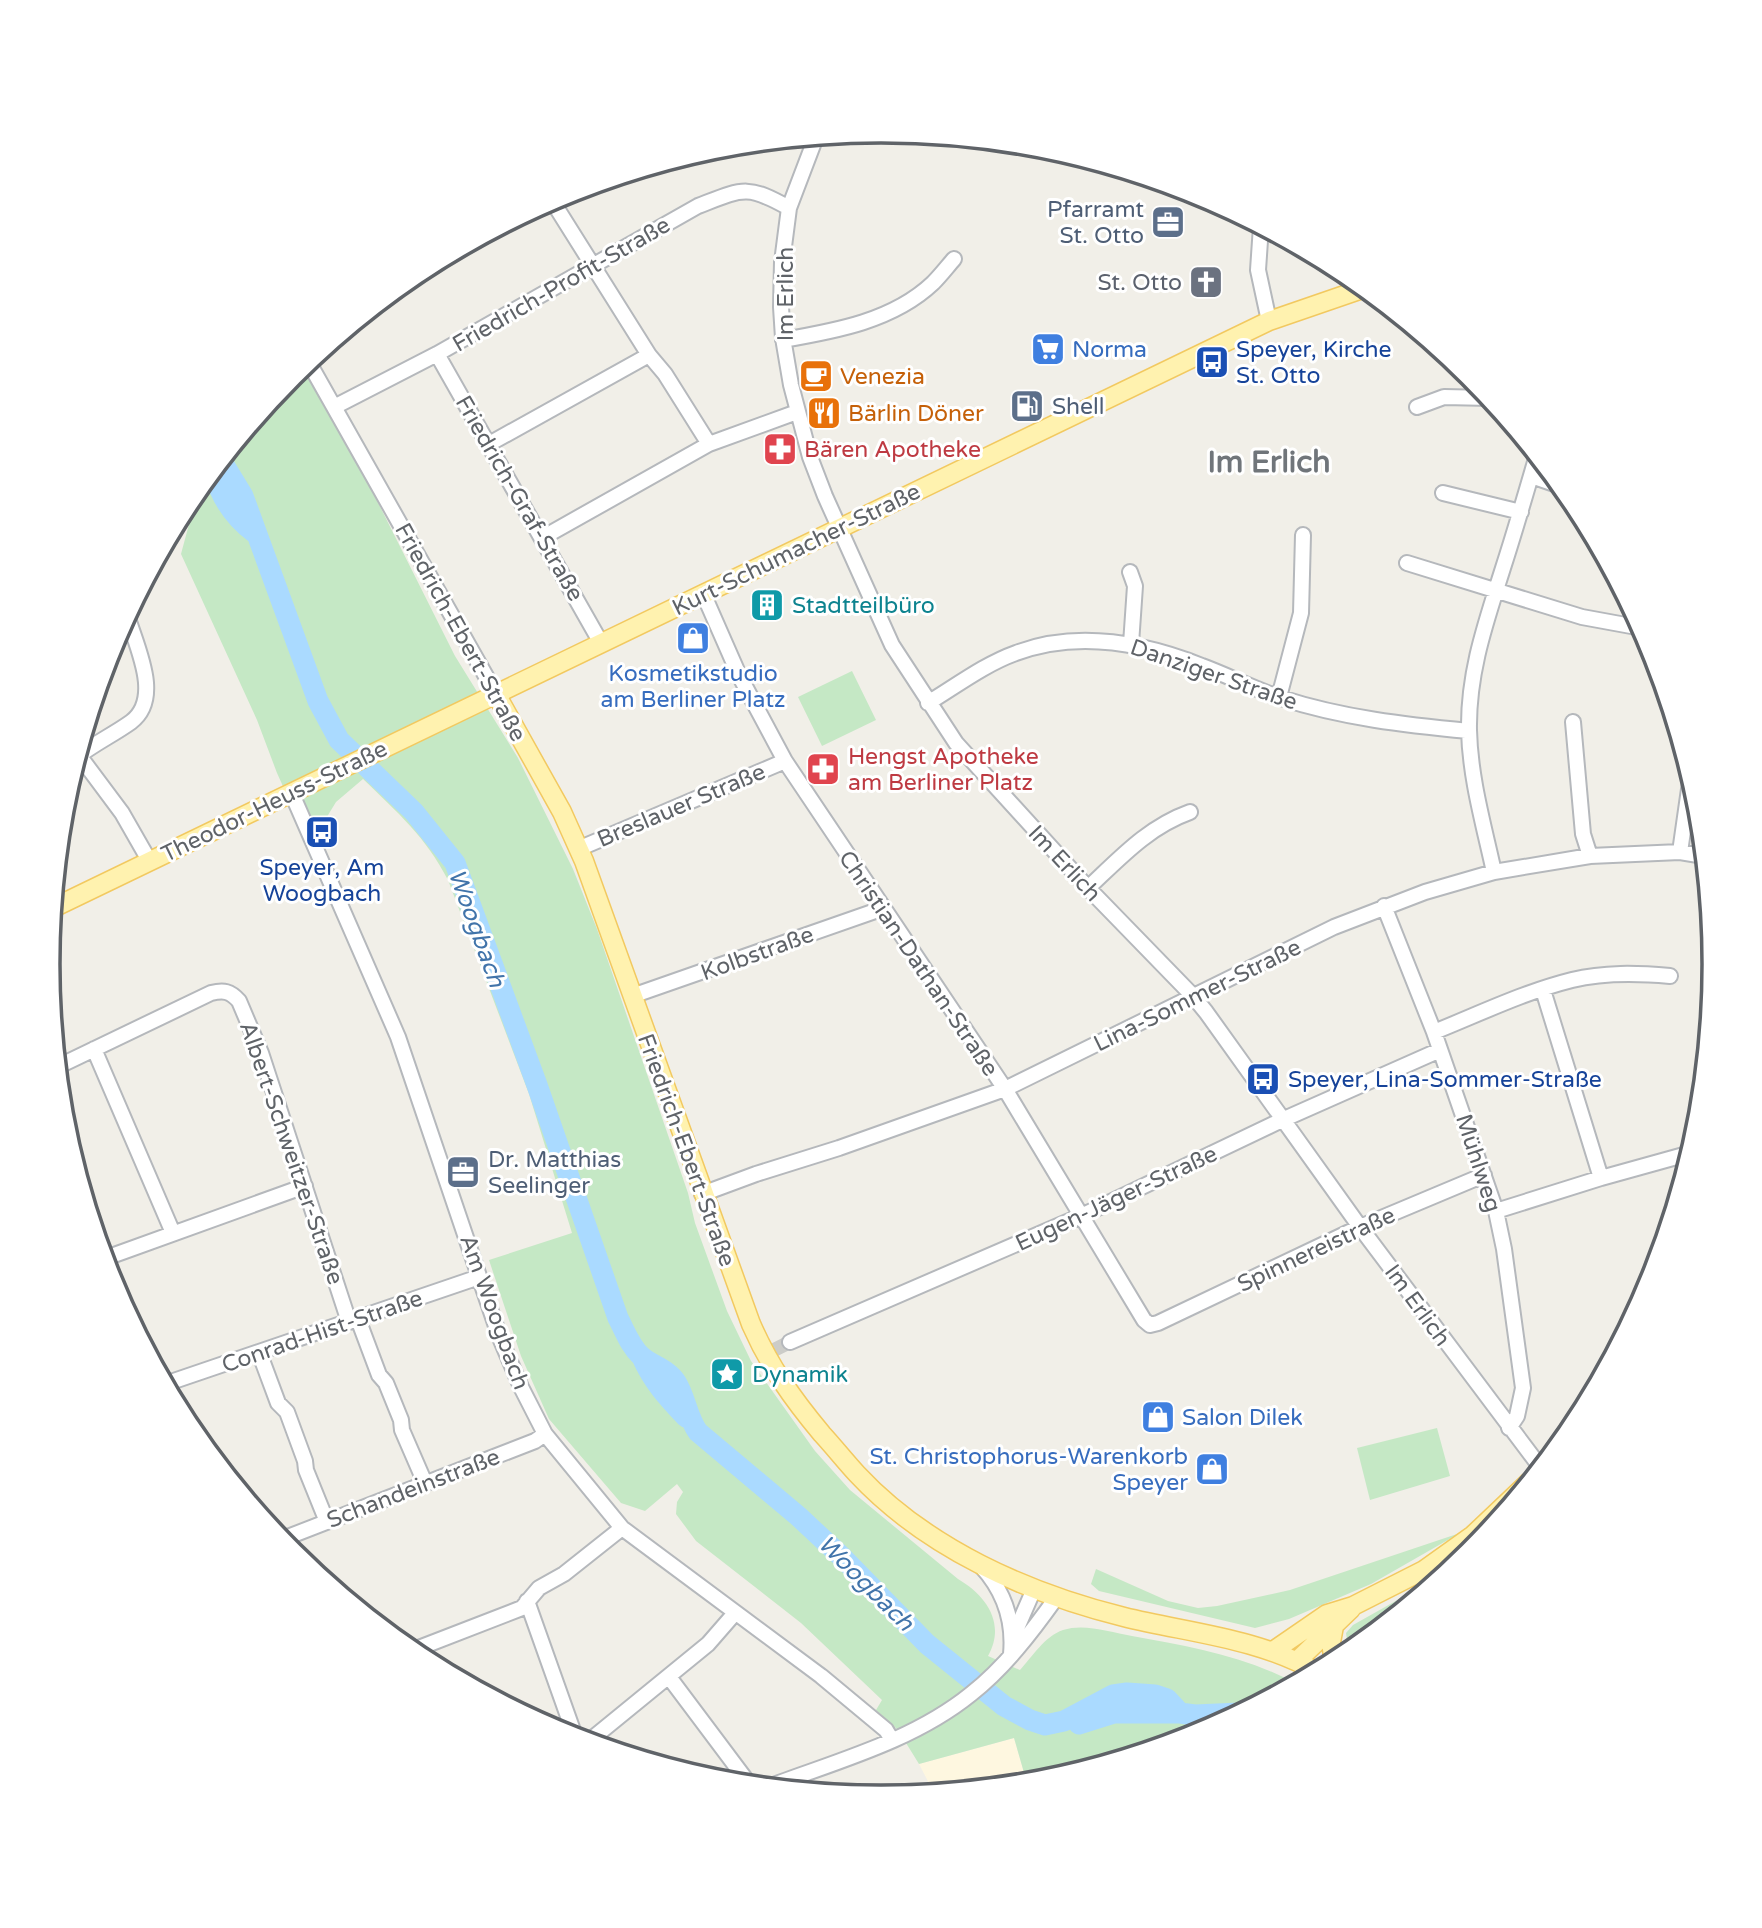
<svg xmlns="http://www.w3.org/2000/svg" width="1762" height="1928" font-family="'Varela Round',sans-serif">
<rect width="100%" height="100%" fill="#f1efe8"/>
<path fill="#fef7e0" d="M1014,1738L1027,1783L934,1793L919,1764Z"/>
<path fill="#c5e8c5" d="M304,365L331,409L455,656L518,758L573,869L597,929L688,1193L695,1223L727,1311L751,1361L815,1451L850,1490L958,1579C987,1596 1006,1624 988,1656L1020,1670C1032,1657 1045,1636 1063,1630C1084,1623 1110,1632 1132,1636C1187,1646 1245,1656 1295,1683L1200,1734L1043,1782L1027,1783L1014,1738L919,1764L898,1730L876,1710L882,1700L801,1623L696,1541L676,1514L677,1502L683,1492L677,1484L645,1511L621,1503L549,1419L521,1356L489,1260L572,1233L529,1094L448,880C426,837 397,812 363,779L336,802L322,825L304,833L277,773L257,720L181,554L199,487L292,374Z
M852,671L876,720L822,746L798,697Z
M1437,1428L1450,1476L1370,1500L1357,1448Z
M1460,1533L1371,1584L1289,1619L1255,1628L1099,1591L1091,1584L1096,1569L1168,1601L1198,1608L1217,1606L1290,1590Z
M1449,1571L1349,1653L1346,1633L1353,1625Z"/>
<path fill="#fbf3d9" d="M213,472C221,494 230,513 249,529L245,532C228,527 202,488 213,472Z"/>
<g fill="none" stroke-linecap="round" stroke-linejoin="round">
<path stroke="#aadaff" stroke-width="21" d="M221,460L243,496L318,701L339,740L414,812L455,863L537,1085L618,1318C625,1331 630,1346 641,1356C652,1366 668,1369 676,1382C686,1398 687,1417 698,1432L798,1516L842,1557L927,1644L1004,1706L1030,1720L1045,1725L1064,1721L1113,1695L1127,1693L1155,1695L1167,1699L1180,1713L1195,1715L1240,1713
M213,470C220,496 233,517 255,533
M642,1357C653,1382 668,1398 686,1417
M1079,1724L1114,1713H1180"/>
<path stroke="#ccccc8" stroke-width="14" stroke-dasharray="14 7" stroke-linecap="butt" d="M774,1350L790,1342"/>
<g stroke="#b5b8bc" stroke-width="18">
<path id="minor" d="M816,137L789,208L782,262L781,307L783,338L791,385L810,457L825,496L892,645L956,743L1088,888L1193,996L1206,1012L1360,1227L1541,1468
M551,199L649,355L665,374L709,444
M1261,226L1258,270L1269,321
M783,340C835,331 893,321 933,283C940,276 947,267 954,259
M437,354L601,643
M308,361L496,694
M336,406L437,354L698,206C742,189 747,184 789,208
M1417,407L1444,397L1490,398
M489,444L649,355
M1531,476L1563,487
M1443,493L1521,512
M542,538L709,444L797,412
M1407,563L1582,617L1642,628
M1130,572L1135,586L1131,644
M703,593L739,675L785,761L1005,1089L1144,1320L1150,1325L1158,1323L1360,1227L1484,1175
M1279,697L1301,613L1303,535
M928,703C956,686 985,664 1016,653C1077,630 1144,643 1202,666C1229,676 1254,689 1281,698C1343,718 1405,725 1469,731
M1573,722L1583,834L1590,856
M78,754L122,813L150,862
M76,758C93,744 113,735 131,722C163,698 136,646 127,615
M292,794L398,1037L500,1338L521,1387L545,1434L622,1528L821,1676L886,1730L892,1740
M578,849L785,761
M1680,852L1691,775
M1494,872C1484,826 1470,778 1469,730C1468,672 1486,622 1503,568C1515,531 1526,493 1537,455
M1088,888C1120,858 1148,827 1190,812
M1384,906L1434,1032L1496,1211L1504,1249L1523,1388L1517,1416L1509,1428
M1543,990L1601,1178
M632,996L881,909
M1434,1032C1479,1014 1524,992 1572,980C1604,972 1637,973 1670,976
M94,1049L173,1233
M57,1067L211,993C224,990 230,991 239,1001L261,1053L349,1322
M702,1194L756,1174L839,1148L1005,1089L1334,927L1425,892L1494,872L1590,856L1680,852L1704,856
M1496,1211L1601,1178L1691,1153
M103,1259L305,1186
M358,1319L379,1375L386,1383L401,1420L402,1430L425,1483
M790,1342L1081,1216L1282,1120L1440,1050
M259,1352L278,1403L287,1412L305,1461L306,1470L327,1522
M165,1384L479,1277
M280,1540L535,1441L545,1434
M981,1566C1004,1591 1014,1621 1011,1654
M527,1601L576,1739
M1014,1635L1034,1589
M411,1651L522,1608L539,1588L564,1574L622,1528
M669,1677L750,1785
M588,1742L708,1644L735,1613
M768,1787C837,1761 913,1741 971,1694C1005,1667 1031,1633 1056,1598"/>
</g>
<g stroke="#f2c960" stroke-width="21">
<path id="major" d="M496,694L562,812L584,861L751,1324C770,1367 792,1398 822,1434C834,1447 845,1461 857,1474C926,1548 1027,1593 1124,1617C1189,1633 1258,1638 1317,1672
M53,908L1269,321L1365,288
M1552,1454L1590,1399
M1273,1651L1327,1614L1353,1606L1424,1570L1473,1535L1529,1482
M1297,1661L1351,1609
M1334,1663L1331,1642L1334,1626"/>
</g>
<use href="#minor" stroke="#fff" stroke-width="14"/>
<use href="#major" stroke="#fff2af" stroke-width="18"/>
</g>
<defs>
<g id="office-square" transform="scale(1.75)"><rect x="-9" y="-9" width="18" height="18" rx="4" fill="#5c6f8a" stroke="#fff"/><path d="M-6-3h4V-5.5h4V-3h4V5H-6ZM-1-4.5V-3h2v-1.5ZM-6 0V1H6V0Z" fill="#fff"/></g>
<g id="church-square" transform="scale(1.75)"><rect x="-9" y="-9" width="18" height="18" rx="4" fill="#6b7280" stroke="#fff"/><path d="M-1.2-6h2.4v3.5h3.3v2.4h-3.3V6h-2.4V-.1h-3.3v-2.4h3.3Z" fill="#fff"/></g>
<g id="supermarket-square" transform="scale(1.75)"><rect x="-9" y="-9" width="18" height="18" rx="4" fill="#3f7fe0" stroke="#fff"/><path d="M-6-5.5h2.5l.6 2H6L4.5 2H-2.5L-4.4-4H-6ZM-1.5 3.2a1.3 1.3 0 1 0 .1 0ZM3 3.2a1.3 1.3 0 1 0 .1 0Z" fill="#fff"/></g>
<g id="bus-square" transform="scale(1.75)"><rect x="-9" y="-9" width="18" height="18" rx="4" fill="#1a4fb4" stroke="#fff"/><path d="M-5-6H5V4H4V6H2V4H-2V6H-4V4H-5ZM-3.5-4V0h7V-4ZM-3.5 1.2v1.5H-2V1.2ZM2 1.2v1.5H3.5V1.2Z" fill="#fff"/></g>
<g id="cafe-square" transform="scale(1.75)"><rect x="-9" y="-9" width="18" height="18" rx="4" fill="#e8710a" stroke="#fff"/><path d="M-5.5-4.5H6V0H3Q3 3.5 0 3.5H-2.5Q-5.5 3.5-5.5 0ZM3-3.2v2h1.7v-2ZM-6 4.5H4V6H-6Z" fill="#fff"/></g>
<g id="fuel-square" transform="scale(1.75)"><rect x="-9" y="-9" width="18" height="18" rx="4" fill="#5c6f8a" stroke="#fff"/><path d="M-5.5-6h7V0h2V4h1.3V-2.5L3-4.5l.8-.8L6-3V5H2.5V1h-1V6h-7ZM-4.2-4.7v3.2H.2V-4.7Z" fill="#fff"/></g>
<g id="restaurant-square" transform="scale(1.75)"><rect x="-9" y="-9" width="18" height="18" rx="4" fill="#e8710a" stroke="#fff"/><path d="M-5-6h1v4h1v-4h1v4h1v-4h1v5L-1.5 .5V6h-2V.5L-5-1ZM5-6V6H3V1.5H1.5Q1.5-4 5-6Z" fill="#fff"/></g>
<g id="pharmacy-square" transform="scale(1.75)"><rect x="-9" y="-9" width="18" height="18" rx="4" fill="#e0444e" stroke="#fff"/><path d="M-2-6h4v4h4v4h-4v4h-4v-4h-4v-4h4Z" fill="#fff"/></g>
<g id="building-square" transform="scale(1.75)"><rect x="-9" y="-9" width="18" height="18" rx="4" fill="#0f9aa8" stroke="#fff"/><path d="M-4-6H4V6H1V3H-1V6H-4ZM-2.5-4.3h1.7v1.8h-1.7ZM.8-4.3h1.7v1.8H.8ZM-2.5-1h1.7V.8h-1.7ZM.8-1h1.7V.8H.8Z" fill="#fff"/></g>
<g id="shop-square" transform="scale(1.75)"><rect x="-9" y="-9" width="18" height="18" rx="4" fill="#3f7fe0" stroke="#fff"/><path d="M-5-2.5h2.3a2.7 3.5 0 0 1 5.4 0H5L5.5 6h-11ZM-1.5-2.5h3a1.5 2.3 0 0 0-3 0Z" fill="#fff"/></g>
<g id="sight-square" transform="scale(1.75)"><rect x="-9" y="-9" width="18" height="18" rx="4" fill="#0f9aa8" stroke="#fff"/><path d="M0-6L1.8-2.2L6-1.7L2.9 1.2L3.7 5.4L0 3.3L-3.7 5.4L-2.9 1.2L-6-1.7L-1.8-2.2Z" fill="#fff"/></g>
</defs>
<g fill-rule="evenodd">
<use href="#office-square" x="1168" y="222"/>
<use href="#church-square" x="1206" y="282"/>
<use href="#supermarket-square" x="1048" y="349"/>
<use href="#bus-square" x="1212" y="362"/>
<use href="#cafe-square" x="816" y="376"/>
<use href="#fuel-square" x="1027" y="406"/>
<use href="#restaurant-square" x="824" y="413"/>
<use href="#pharmacy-square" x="780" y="449"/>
<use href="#building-square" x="767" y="605"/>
<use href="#shop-square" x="693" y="638"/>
<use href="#pharmacy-square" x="823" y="769"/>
<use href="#bus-square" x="322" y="832"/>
<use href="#bus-square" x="1263" y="1079"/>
<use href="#office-square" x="463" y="1172"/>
<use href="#sight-square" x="727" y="1374"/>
<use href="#shop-square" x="1158" y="1417"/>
<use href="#shop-square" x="1212" y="1469"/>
</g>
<g text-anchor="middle" stroke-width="6" stroke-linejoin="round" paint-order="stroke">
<g font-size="23" fill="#4e5e75" stroke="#fff" text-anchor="start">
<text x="1144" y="217" text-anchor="end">Pfarramt<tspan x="1144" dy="26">St. Otto</tspan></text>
<text x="1052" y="414">Shell</text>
<text x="488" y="1167">Dr. Matthias<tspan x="488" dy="26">Seelinger</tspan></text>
</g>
<g font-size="23" fill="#5b616d" stroke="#fff" text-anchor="end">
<text x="1182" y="290">St. Otto</text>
</g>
<g font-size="23" fill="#5f6368" stroke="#fff">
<text transform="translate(561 284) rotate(-30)" y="8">Friedrich-Profit-Straße</text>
<text transform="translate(785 294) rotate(-90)" y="8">Im Erlich</text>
<text transform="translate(520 498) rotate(60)" y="8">Friedrich-Graf-Straße</text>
<text transform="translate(796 549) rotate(-26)" y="8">Kurt-Schumacher-Straße</text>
<text transform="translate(461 632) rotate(61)" y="8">Friedrich-Ebert-Straße</text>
<text transform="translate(1214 674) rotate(19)" y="8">Danziger Straße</text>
<text transform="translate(274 801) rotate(-26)" y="8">Theodor-Heuss-Straße</text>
<text transform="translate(681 805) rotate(-23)" y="8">Breslauer Straße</text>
<text transform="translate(1065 863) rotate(47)" y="8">Im Erlich</text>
<text transform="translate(757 953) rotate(-20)" y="8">Kolbstraße</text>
<text transform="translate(919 963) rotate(56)" y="8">Christian-Dathan-Straße</text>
<text transform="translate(1197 995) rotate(-26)" y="8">Lina-Sommer-Straße</text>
<text transform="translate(687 1150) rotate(70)" y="8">Friedrich-Ebert-Straße</text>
<text transform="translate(292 1153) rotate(71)" y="8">Albert-Schweitzer-Straße</text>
<text transform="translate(1479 1163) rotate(72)" y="8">Mühlweg</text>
<text transform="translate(1116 1198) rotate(-25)" y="8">Eugen-Jäger-Straße</text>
<text transform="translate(1316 1249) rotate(-25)" y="8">Spinnereistraße</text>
<text transform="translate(1418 1305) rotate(54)" y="8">Im Erlich</text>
<text transform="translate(495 1312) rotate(70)" y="8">Am Woogbach</text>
<text transform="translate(322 1331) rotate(-19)" y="8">Conrad-Hist-Straße</text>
<text transform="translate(413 1488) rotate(-21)" y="8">Schandeinstraße</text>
</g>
<g font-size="23" fill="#366cbe" stroke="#fff" text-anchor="start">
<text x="1072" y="357">Norma</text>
<text x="693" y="681" text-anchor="middle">Kosmetikstudio<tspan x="693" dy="26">am Berliner Platz</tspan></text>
<text x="1182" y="1425">Salon Dilek</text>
<text x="1188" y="1464" text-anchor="end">St. Christophorus-Warenkorb<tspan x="1188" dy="26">Speyer</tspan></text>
</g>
<g font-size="23" fill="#164399" stroke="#fff" text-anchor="start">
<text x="1236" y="357">Speyer, Kirche<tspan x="1236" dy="26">St. Otto</tspan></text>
<text x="322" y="875" text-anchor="middle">Speyer, Am<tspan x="322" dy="26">Woogbach</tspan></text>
<text x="1288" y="1087">Speyer, Lina-Sommer-Straße</text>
</g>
<g font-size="23" fill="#c56008" stroke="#fff" text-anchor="start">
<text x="840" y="384">Venezia</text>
<text x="848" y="421">Bärlin Döner</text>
</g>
<g font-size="23" fill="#be3a42" stroke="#fff" text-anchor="start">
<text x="804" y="457">Bären Apotheke</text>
<text x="848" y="764">Hengst Apotheke<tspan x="848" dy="26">am Berliner Platz</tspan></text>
</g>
<g font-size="23" fill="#0d838f" stroke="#fff" text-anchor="start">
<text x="792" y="613">Stadtteilbüro</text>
<text x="752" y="1382">Dynamik</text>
</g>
<g font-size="24" font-style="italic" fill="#4174aa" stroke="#fff">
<text transform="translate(477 928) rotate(70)" y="8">Woogbach</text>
<text transform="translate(866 1583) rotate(45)" y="8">Woogbach</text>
</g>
<g font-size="30" font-weight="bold" fill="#70757a" stroke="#fff">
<text x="1269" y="472">Im Erlich</text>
</g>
</g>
<path d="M0 0H1762V1928H0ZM60 964a821 821 0 1 1 1642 0a821 821 0 1 1-1642 0Z" fill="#fff" fill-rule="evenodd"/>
<path fill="none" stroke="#5f6368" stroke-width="3.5" d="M60 964a821 821 0 1 1 1642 0a821 821 0 1 1-1642 0Z"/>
</svg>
